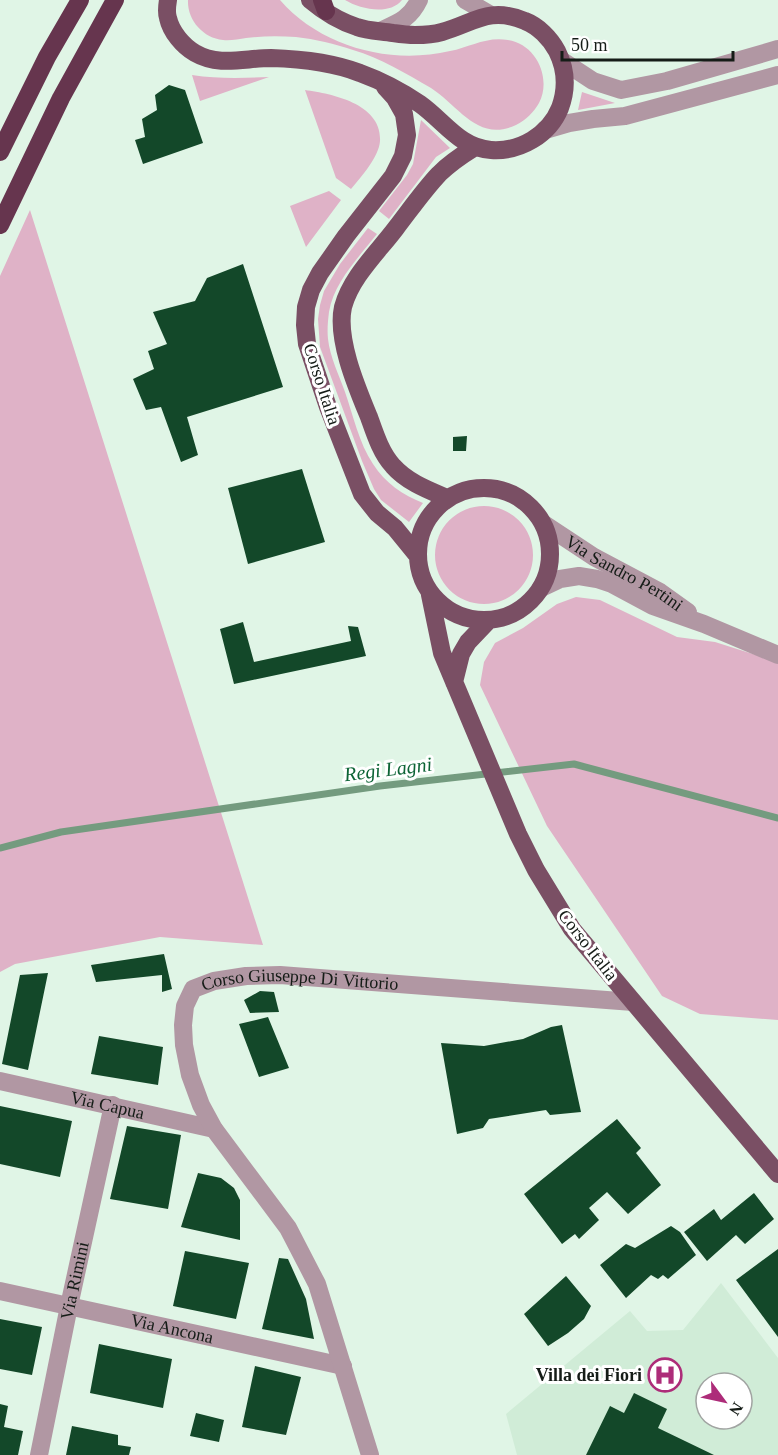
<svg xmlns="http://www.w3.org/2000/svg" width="778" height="1455" font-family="Georgia,serif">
<rect width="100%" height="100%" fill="#e0f5e6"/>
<path fill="#d0ecd7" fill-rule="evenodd" d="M721,1283L778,1358V1455H517L506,1414L630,1311L647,1331L683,1330ZM706,1383H742V1419H706Z"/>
<path fill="#dfb2c7" d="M188,0H280C321,47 390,65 450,51C470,47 487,36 508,40C536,44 552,78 539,103C534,112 526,120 516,125C478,143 459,106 431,88C407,74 380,58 353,50C335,44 315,39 296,37C279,36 262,36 246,38C239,39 230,41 223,40C203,38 187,20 188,0Z
M345,0H402C389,16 360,9 345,0Z
M192,75C218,79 243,78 269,77L200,101Z
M305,90C333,94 382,104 380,141C379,157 361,177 351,189L336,178Z
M582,92L615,103L578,110Z
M421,120L450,148L436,157L389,219L379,211L407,175L413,164Z
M329,191L341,200L306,247L290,206Z
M30,210L263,945L160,937L15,964L0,972V276Z
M368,228L377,234C359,257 334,282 329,312C328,320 327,330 328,339C330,357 339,375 345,392C353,415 359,443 373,464C385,483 403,495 423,503L409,522L381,500L374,489L362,461L320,347L318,319L320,305L324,291L340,264Z
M435 555a49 49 0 1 1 98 0a49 49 0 1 1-98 0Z
M576,597L600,600L677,637L715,642L778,662V1020L700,1014L662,996L547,826L480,685L484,662L495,643L523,628L557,604Z"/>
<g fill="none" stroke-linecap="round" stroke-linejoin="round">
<path stroke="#749b7f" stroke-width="7" d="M0,848L61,832L380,786L574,764L778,818"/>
</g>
<path fill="#134829" d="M169,85L185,90L203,143L143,164L135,140L145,137L142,119L157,110L155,95Z
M243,264L283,387L187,417L198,455L181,462L161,407L146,410L133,379L154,369L148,351L167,344L153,312L195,301L207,278Z
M467,436L466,451H453V437Z
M302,469L325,542L248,564L228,488Z
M243,622L254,662L351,641L348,626L358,627L366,656L234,684L220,629Z
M164,954L172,989L162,992V975L96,982L91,965Z
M48,973L28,1070L2,1064L20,975Z
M260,991L274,992L279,1012L250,1013L244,1000Z
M268,1017L289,1068L259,1077L239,1024Z
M562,1025L581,1112L550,1115L546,1110L489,1119L483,1128L457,1134L441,1043L484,1046L523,1039L551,1027Z
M99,1036L163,1047L158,1085L91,1074Z
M0,1106L72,1121L60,1177L0,1164Z
M617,1119L641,1148L636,1153L661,1185L628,1214L607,1192L589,1208L599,1220L579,1239L575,1234L562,1244L524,1194Z
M127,1126L181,1135L168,1209L110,1199Z
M198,1173L221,1178L234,1188L240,1200V1240L181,1227Z
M754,1193L774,1219L745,1244L736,1235L707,1261L684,1232L714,1209L721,1220Z
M671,1226L680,1232L696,1255L668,1279L663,1275L658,1279L651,1275L626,1298L600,1265L626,1244L635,1248Z
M778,1249V1337L736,1280Z
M185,1251L249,1263L236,1319L173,1306Z
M279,1258L288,1259L306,1299L314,1339L262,1329Z
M566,1276L591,1306L584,1319L568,1333L548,1346L524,1314Z
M0,1319L42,1327L32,1375L0,1369Z
M99,1344L172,1359L163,1408L90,1393Z
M255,1366L301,1377L286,1435L242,1427Z
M634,1393L667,1409L658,1428L714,1455H586L610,1406L624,1413Z
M0,1404L8,1406L4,1427L23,1431L18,1455H0Z
M196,1413L224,1420L219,1442L190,1436Z
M72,1426L118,1435V1445L131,1447L129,1455H66Z"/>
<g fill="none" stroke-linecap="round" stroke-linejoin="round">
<g stroke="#b197a3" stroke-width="18">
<path d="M465,0L491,15"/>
<path d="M380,31C398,23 410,19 419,0"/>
<path d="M561,60L593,81L621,90L667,81L778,49"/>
<path d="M545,130L569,123L593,119L625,116L778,75"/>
<path id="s1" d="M544,524L594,557L660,592L688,612"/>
<path d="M541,588L560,579L579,576L597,579L612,584L653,606L704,624L778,655"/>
<path id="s2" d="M0,1081L214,1129"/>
<path id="s3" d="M0,1291L343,1366"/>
<path id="s4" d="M39,1455L69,1306L113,1105"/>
<path id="s5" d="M370,1455L317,1284L288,1228L214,1129L201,1105L190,1075L184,1045L183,1025L185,1006L193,989L214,981L246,976L280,975L633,1002"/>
</g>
<path stroke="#7a4f64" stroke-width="18" d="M168,0C167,6 166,12 168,18C171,32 183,46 195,53C219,67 245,58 271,58C301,59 332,62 360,73C382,81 401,91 420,104C444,121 460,148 491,150C520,152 549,135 560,108C567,89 566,69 557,51C550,38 538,26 525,21C489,6 474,23 442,32C435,34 424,35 415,35C408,35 400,34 393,33C381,31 368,31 357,27C341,22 323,11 310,0
M385,87L395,98L404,114L407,135L403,156L393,176L346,236L320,273L311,290L306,307L305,325L307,344L328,407L362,494L377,513L395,528L417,555
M418 554a66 66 0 1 1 132 0a66 66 0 1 1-132 0Z
M447,498C428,490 407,482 393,466C381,453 375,434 369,417C357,388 336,339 343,307C351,277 378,252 396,228C410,210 423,191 439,174C450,163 462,155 475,147
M430,595L442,653L518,834L536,870L572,929L778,1174
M454,682L461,654L468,642L488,621"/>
<path stroke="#66354e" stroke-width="18" d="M322,0L326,11
M0,152L47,57L80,0
M0,225L61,98L115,0"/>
</g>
<defs>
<g id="hospital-ring" transform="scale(1.725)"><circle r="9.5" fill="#fff" stroke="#ad2c79" stroke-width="1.5"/><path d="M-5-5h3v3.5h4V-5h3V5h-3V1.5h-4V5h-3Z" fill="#ad2c79"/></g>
</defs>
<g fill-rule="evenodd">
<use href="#hospital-ring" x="665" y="1375"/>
</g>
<g text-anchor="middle" stroke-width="6" stroke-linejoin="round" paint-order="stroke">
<g font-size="18" fill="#151c17" stroke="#fff">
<text transform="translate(322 384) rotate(72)" y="6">Corso Italia</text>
<text dy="6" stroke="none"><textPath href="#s1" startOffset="94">Via Sandro Pertini</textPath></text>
<text transform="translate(588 945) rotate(52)" y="6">Corso Italia</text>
<text dy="6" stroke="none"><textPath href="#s5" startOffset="622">Corso Giuseppe Di Vittorio</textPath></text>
<text dy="6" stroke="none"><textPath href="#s2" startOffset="110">Via Capua</textPath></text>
<text dy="6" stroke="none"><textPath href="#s4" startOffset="178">Via Rimini</textPath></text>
<text dy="6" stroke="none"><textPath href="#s3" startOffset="176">Via Ancona</textPath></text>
</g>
<g font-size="18" font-weight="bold" fill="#151c17" stroke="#fff" text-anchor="end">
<text x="642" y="1381">Villa dei Fiori</text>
</g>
<g font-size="20" font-style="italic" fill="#0d6436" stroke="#fff">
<text transform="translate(388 769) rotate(-7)" y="7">Regi Lagni</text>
</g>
</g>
<g transform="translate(724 1401) rotate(123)"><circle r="28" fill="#ffffff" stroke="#a1a4a2" stroke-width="1.5"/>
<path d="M0-4.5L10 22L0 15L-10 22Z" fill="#ad2c79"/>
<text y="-9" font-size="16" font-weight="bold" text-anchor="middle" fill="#151c17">N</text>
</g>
<path d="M562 51v9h171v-9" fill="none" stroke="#151c17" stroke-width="3"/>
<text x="571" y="51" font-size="18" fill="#151c17" stroke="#ffffff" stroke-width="4.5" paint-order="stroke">50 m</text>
</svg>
